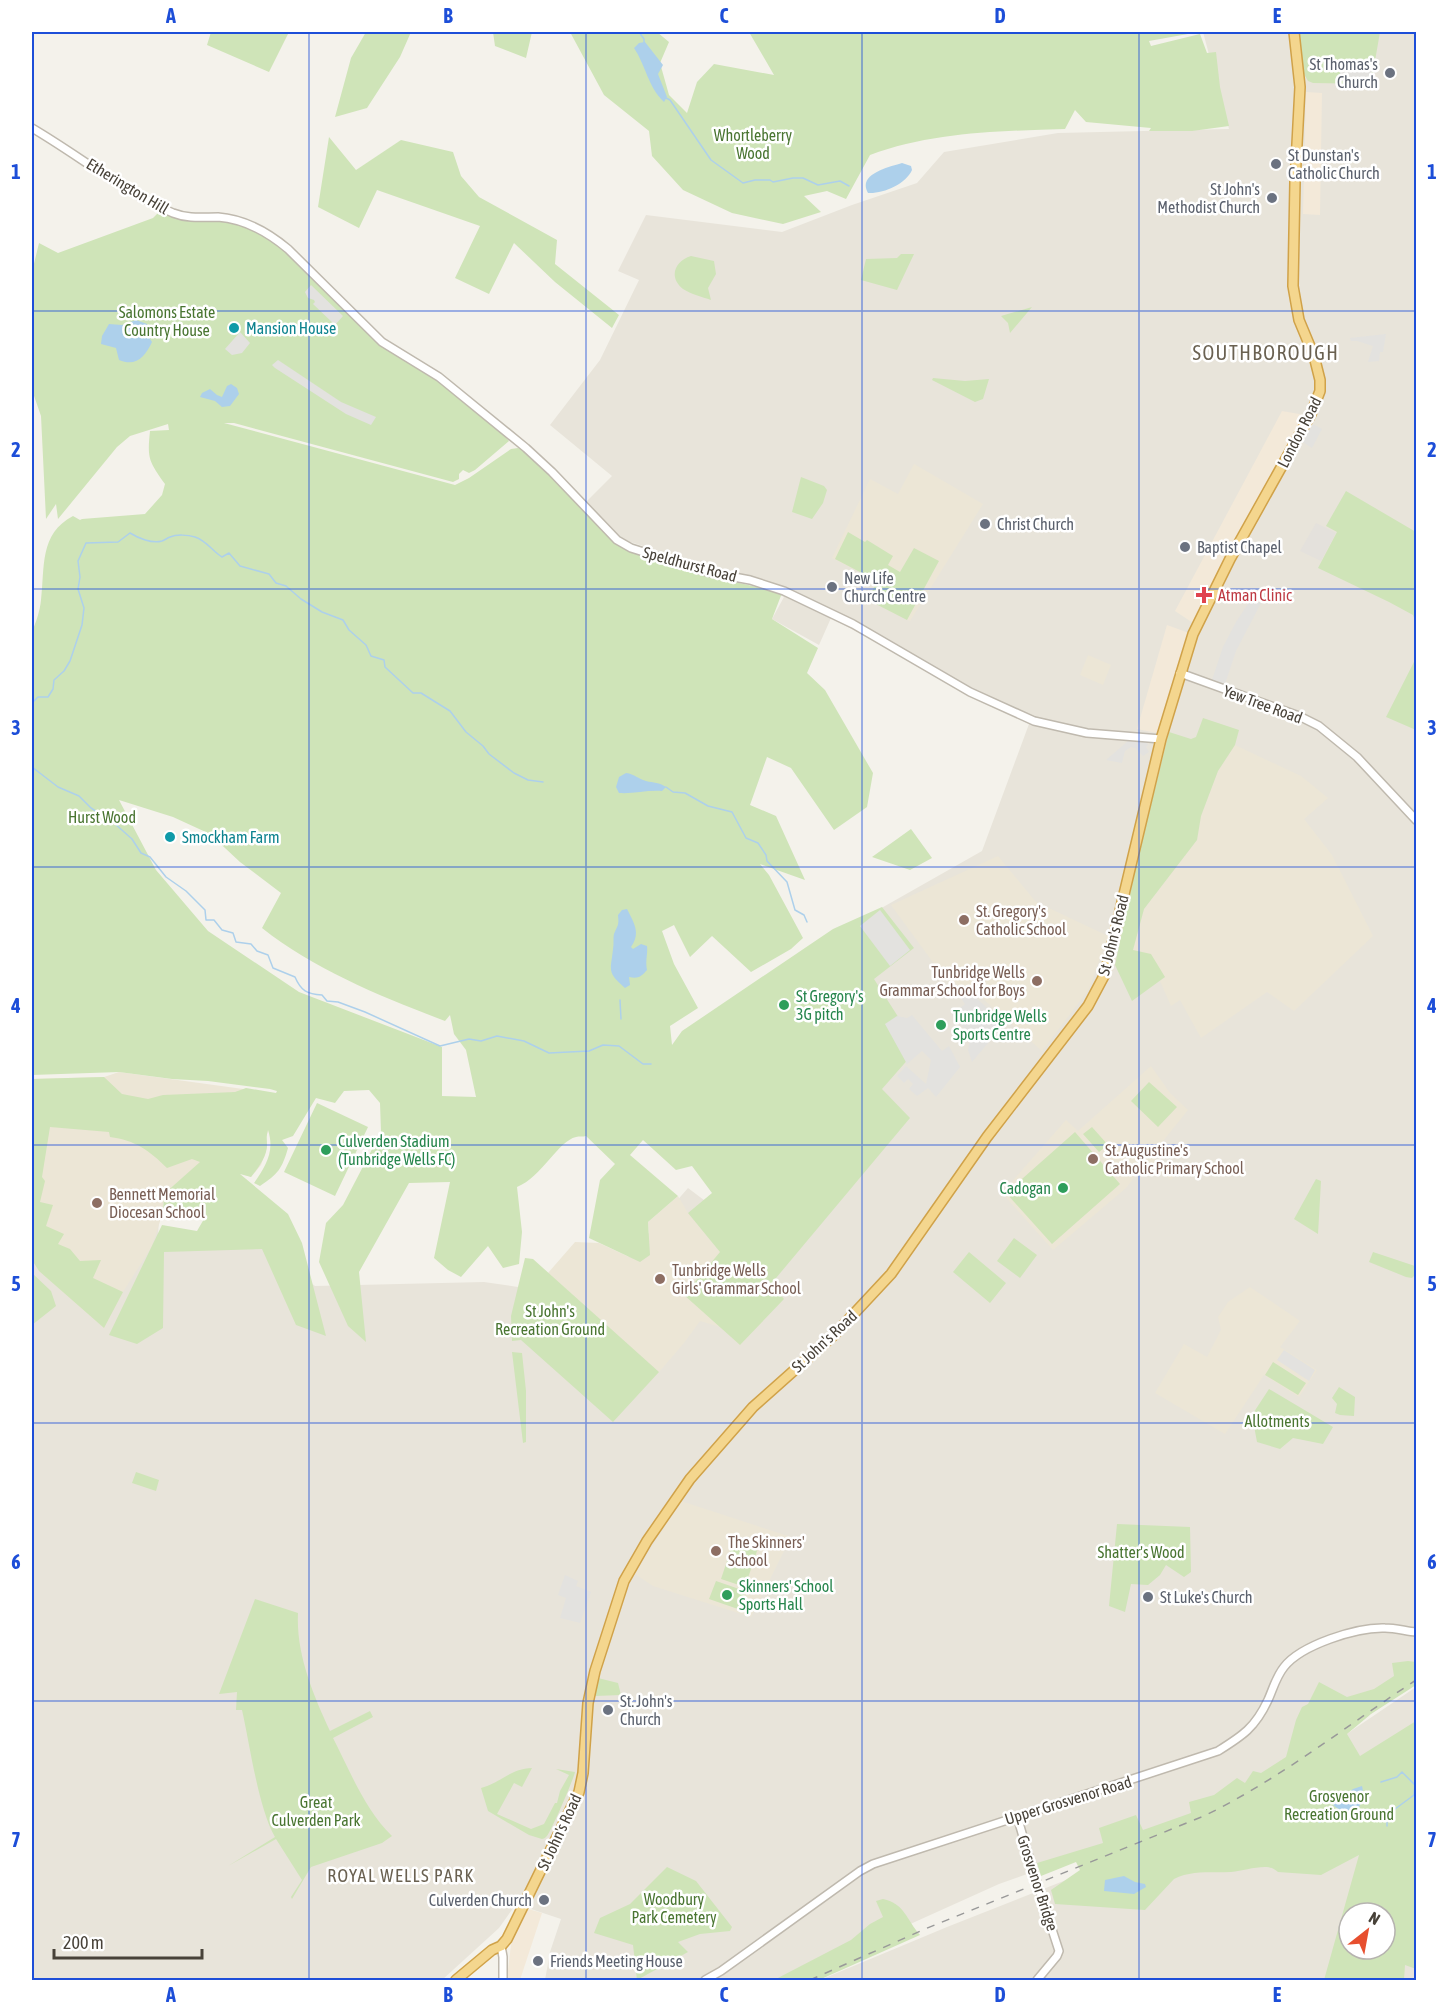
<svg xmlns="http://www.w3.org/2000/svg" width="1448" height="2012" font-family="'Asap Condensed',sans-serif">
<rect width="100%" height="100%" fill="#f4f2eb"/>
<path fill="#e8e4da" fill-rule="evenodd" d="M1203,32H1416V1670L1221,1803L1139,1834L999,1884L866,1944L793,1980H545L550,1952L561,1919L516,1904L499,1928L442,1980H32V1137L161,1167L158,1239L263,1246L315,1286L484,1282L592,1298L688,1188L774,1253L818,944L982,851L1029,724L831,618L819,645L772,619L784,597L749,579L624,540L585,503L612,476L550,425L600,360L639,280L618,271L646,215L782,232L852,205L917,183L944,152L1058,133L1229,129Z
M1416,1687V1980H820L947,1927L1132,1854L1256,1798L1354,1729ZM1349,1913H1385V1949H1349Z"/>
<path fill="#f3e9d9" d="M1306,92L1322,93L1320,215L1303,214Z
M1282,411L1305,415L1193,623L1175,611Z
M1167,625L1189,633L1157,733L1137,729Z
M525,1908L542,1913L520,1980H500L507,1978L511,1945Z"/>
<path fill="#e4e1dc" d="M1316,523L1336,533L1321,561L1300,551Z"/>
<path fill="#ece6d6" d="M914,464L983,504L910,621L868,600L877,581L832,558L870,479L898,494Z
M1088,655L1111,665L1103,685L1080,675Z
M1235,745L1301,776L1328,798L1304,819L1332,855L1373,936L1294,1011L1267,992L1201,1038L1180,1000L1171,1006L1160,981L1165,977L1133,950L1144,909L1197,840L1201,816L1218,771Z
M998,856L1036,902L1108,936L1089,989L1042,1051L973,990L946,980L891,905Z
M1151,1066L1170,1093L1188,1110L1151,1156L1175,1175L1171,1180L1146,1162L1126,1188L1053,1250L1002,1193L1066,1120L1078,1131Z
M119,1072L280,1094L266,1137L267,1147L261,1165L251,1177L212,1163L164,1194L163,1212L152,1246L123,1292L104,1328L39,1271L32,1260V1079L104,1077Z
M678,1196L688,1213L720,1252L784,1299L740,1345L720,1327L700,1321L684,1343L659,1372L548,1273L575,1242L599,1243L640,1262L650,1255L648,1222Z
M1250,1287L1300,1321L1280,1347L1317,1370L1299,1397L1264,1375L1225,1434L1155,1393L1184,1344L1207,1357L1221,1330L1218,1317L1228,1302Z
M681,1501L791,1537L751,1617L653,1586L635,1574Z"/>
<path fill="#cfe4b8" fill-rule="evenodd" d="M211,32H289L269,72L207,45Z
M366,32H411L400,57L367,108L335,117L351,58Z
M493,32H532L526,58L495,46Z
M570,32H657L669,42L660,63L669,95L687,113L697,82L714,64L774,75L749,32H1199L1149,41L1151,46L1200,34L1207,53L1216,52L1220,87L1229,126L1192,131H1149L1151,128L1086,122L1075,110L1065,129C999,131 932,132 870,155L846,199L827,191L804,196L821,212L783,224L732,213L683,190L652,156L649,131L604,95Z
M1299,32H1380L1371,84L1313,83L1308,81L1304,74Z
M329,137L356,170L401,140L453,152L461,176L479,197L557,240L555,264L619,315L612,328L555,282L514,243L489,294L455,278L480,226L377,190L359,228L318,207Z
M161,210L227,221L265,235L284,249L378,340L430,375L491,422L509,441L475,470L469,473L463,470L459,474V479L453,482L234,423H224L455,485L469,478L511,449L518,448L524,450L615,542C662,571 729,579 782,593L772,619L818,648L807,673L825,690L873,773L867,807L834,830L791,768L767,757L750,805L776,816L805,880L760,864L769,875L803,938L791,949L751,972L712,936L690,957L674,925L662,931L674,964L698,1008L670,1026L672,1045L682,1031L833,929L882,907L914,948L874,979L918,1048L882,1089L910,1118L771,1284L784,1299L740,1345L684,1295L720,1252L688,1213L712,1193L692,1166L676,1170L643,1140L630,1155L678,1196L648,1222L650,1255L640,1262L589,1238L600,1180L615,1164L586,1136C583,1137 579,1136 576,1137C558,1141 542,1177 517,1187L522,1232L519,1264L503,1268L488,1246L461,1277L448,1270L434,1258L450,1182L409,1183L359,1272L366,1342L348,1326L319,1262L326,1223L343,1205L381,1132L380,1103L369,1090L344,1091L335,1103L316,1098L293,1136L282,1140L288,1148C282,1169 278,1174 260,1186L254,1183C266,1166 275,1151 268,1130C266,1137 267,1139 267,1145C267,1157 258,1168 251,1177L240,1174L288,1214L302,1243L326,1336L296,1325L262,1249L164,1252L163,1328L137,1344L109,1335L162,1225L197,1231L204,1219L163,1212L164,1194L200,1162L192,1159L167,1168C150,1151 135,1140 110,1137L109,1132L50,1127L42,1177L45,1181L40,1202L53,1205L46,1226L64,1234L58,1244L70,1249L80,1261L101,1260L93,1278L123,1292L104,1328L39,1271L32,1260V1079L104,1077L122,1094L148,1099L163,1095L235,1092L246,1088L276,1093L277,1091L270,1089L208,1081L172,1079L119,1072L32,1075V632C36,622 40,611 41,600C45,567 39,534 73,516L80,520L82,519L145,514L162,495L165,484C149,461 147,459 150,431L169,430L168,424L130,436L117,447L58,519L56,504L46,519L41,416L32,390V272L39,243L58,253L153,218ZM119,800L173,817L210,834L240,862L281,893L262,928C315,970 382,997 445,1021L450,1015L454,1034L466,1050L476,1097L442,1096V1047L299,992L208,931L156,870Z
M901,254H914L897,290L861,280L866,259L897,258Z
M691,256L714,261L716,274L708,288L711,300C702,297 691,294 683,289C668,277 675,261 691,256Z
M1032,307L1010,333L1008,323L1001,316Z
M933,378L965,381L989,379L983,399L975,402L932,380Z
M801,477L824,486L827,490L823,503L812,519L792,512Z
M1346,491L1416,532V623L1413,615L1389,602L1318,568L1337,532L1326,526Z
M848,532L865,542L867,540L893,556L888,565L900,572L914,548L939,561L907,620L868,600L877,581L835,559Z
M1416,658V730L1386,717Z
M1203,718L1239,730L1235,745L1218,771L1201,816L1197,840L1144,909L1133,950L1151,954L1165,977L1132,1001L1115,965L1136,866L1169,732L1191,739L1196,737Z
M911,829L932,858L910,870L872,857Z
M1149,1082L1177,1107L1158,1127L1131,1101Z
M317,1103L368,1127L335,1196L284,1172Z
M1092,1127L1108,1145L1099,1152L1083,1134Z
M1075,1132L1120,1184L1052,1244L1006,1193Z
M1316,1179L1321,1181L1318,1234L1294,1219Z
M1014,1238L1037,1255L1020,1278L997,1261Z
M969,1252L1006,1283L990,1303L953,1272Z
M1373,1252L1415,1266L1416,1274L1412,1278L1406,1277L1369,1262Z
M525,1258L533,1259L659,1372L613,1422L521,1340L512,1341L511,1316Z
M32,1273L51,1291L56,1306L32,1325Z
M512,1352L522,1353L526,1391V1442L523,1443Z
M1273,1362L1306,1383L1298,1395L1265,1375Z
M1339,1387L1355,1397L1354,1416L1340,1415L1335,1413L1337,1404L1332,1398Z
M1269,1389L1333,1427L1323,1444L1293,1438L1280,1449L1257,1442L1252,1415Z
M136,1472L159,1480L156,1491L132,1483Z
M1117,1524L1190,1527L1191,1572L1184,1577L1166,1565L1160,1575L1148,1585L1131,1584L1125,1612L1109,1606Z
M734,1540L758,1548L745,1587L721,1579Z
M716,1581L745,1591L738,1609L709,1599Z
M255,1599L298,1613C296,1654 313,1694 330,1731L370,1711L373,1717L333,1738C350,1771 365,1810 392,1836L382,1843L311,1867L292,1899L291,1897L302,1880L276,1839L228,1866L275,1837C258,1807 250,1745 242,1710H236L237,1692L219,1694Z
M1408,1661L1416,1662V1685L1371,1714L1347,1734L1360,1756L1416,1721V1969L1405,1965L1404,1980H1324L1359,1855L1321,1875L1278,1872C1273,1868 1270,1867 1265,1867C1253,1867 1242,1871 1231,1872C1212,1873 1191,1870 1174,1879L1145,1910L1055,1904L1051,1890L1080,1870L1076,1862L1041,1876L1037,1863L1103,1843L1099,1828L1136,1815L1143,1830L1191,1813L1189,1802L1214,1795L1237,1778L1245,1783L1253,1771L1261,1773L1286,1757L1296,1720L1302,1707L1308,1704L1319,1682L1347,1697L1374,1689L1394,1676L1392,1663ZM1349,1913H1385V1949H1349Z
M598,1678L618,1683L621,1695L595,1696Z
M532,1768L522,1787L514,1783L497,1814L531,1829L544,1824L555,1803H557L560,1791L569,1775L556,1769L575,1772C574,1778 550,1835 546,1837C545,1838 543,1839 542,1839L529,1835L488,1811L481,1788C501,1783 509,1769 532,1768Z
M667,1867L696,1881L732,1927L730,1931L700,1934L678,1942L688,1952L637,1980L633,1945L594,1933L600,1918L630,1904Z
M883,1899C905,1904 906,1919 920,1935L819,1980H774L851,1940L870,1924L883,1917L876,1901Z"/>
<path fill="#e3e2df" d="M1340,65H1373L1370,82L1340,81Z
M311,285L343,316L335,325L313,304L315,302L314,300L308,298L305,292Z
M240,332L250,343L242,353L232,355L225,349Z
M1386,334L1383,352H1380L1379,361L1368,362L1373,346L1357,341H1351L1350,338Z
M278,360L341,402L376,417L371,425L346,414L275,368L272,365Z
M1311,423L1322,429L1312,448L1301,441Z
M1252,598L1261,603L1236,651L1225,684L1212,680L1223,647L1236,622Z
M1128,741L1146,742L1148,745L1146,747L1149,752L1143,756L1135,748L1131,747L1125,751L1122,763L1106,760Z
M880,910L910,950L890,966L860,926Z
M968,990L1004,1024L972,1062L968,1050L971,1036L952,1015L965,1004L960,997Z
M912,1015L942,1051L949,1046L960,1067L936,1097L928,1088L917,1096L909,1089L913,1084L908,1079L904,1083L897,1076L906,1066L926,1084L931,1060L922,1051L907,1064L885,1024L897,1016L907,1018Z
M1284,1350L1315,1370L1309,1381L1277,1360Z
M565,1575L578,1581L576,1586L591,1592L580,1623L560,1618L566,1598L558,1595Z"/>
<path fill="#add0eb" d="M645,42L663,65L658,74L667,97L664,102C648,87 646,66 634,48L639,43Z
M902,163L911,166L912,170C906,184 883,194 868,193C857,174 889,167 902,163Z
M136,320L147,324V334L152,342C145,357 136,367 119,360L116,348L101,344L102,336L109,324L122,325Z
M231,384L237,388L239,394L230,406L222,407L215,401L200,397L202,393L210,389L217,395L222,397L227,386Z
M626,773C635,774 638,779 646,781C654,783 659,782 666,787L662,791C647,790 633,794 619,793L616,787L619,777Z
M627,909C634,923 641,933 631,947L633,949L641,944L647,946C648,954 645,961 647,970C641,977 638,979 629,977L630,985L625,988C606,972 611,970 613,949C614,944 613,938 614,934C618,924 619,926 618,915L622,910Z
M1362,1786C1365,1795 1360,1816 1347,1813C1342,1812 1337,1808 1333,1805L1353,1789Z
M1327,1809L1334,1810L1342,1817L1340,1820H1326L1319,1823L1314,1816L1319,1810Z
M1124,1876L1135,1882L1145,1884L1146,1887L1134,1894L1104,1891L1105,1880Z"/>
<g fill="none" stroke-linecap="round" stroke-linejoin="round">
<path stroke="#add0eb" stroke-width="1.5" d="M639,32L644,39V44
M666,98L670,100L711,160L743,183L755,180H770L773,182L793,178H803L818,185L840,181L849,186
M32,439L33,441
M32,703L38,697H48L53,689L54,680L64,671L70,661L82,625L84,608L78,589L80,577L78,561L86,543L118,542L130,533C138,538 152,544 162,541C165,540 167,538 170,537C177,534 188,535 195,537C207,541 212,551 222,557L229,553L240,566L269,574L276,583L286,586L301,599L322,612L343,620L349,630L366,645L371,656L384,660L385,667L413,693H421L450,711L466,732L483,746L489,754L514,773L528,780L543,782
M32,767L58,787L79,796L91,808L114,823L132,839L141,853L150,857L166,877L186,891L205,910L206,920H214L222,930L233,933L236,942L251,944L257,951L268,955L273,968L295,977C301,991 307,994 322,995L327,1001L338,1002L365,1012L440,1046L469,1039L481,1041L497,1036L524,1041L549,1053L589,1051L603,1045L619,1046L643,1064H651
M666,787L673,792L685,793L708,806L732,812L746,838L758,843L766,855L767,861L787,882L795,910L804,915L807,922
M620,1000L621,1019
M1381,1782L1397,1777L1402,1772L1415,1785L1414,1795L1395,1809L1387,1819V1826"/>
<g stroke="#bfb9ae" stroke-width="10">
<path id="tertiary" d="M32,128C78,155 124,192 173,213C188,219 203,217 218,217C244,219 269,233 288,249L382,342L439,377L526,448L552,472L617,540L631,548L707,572L750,580L784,591L853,624L970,692L1034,721L1087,733L1161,739
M1180,673L1299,716L1319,726L1357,757L1416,820
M1017,1816L1031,1864
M501,1946L503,1957V1980
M705,1980L721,1971L860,1871L873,1864L1218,1751C1242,1736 1255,1728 1268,1700C1273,1689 1276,1677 1284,1667C1301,1645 1357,1627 1385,1628C1395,1628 1406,1631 1416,1632
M1037,1980L1057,1956L1059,1951L1048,1917"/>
</g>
<g stroke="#d0a249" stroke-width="12">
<path id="trunk" d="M456,1980L492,1950L501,1946L507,1939L579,1792L583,1773L588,1703L595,1671L624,1581L647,1541L690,1479L753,1407L835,1334L891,1274L987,1137L1088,1006L1105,974L1161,739L1193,634L1230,559L1311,414L1320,391V380L1314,356L1299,320L1293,286L1295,182L1300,87L1294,32"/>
</g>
<use href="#tertiary" stroke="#fff" stroke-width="7"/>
<use href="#trunk" stroke="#f4d68e" stroke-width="9"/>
<path stroke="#999" stroke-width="1.5" stroke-dasharray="8 8" stroke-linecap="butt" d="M810,1980L925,1929L1204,1816C1280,1779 1346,1726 1416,1680"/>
<g stroke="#bfb9ae" stroke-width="10" stroke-linecap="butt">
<path id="tertiary-bridge" d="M1031,1864L1048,1917"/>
</g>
<use href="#tertiary-bridge" stroke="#fff" stroke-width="7"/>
</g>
<path fill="none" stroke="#1d4ed8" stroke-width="1.5" stroke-opacity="0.55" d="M309,32V1980M586,32V1980M862,32V1980M1139,32V1980M32,311H1416M32,589H1416M32,867H1416M32,1145H1416M32,1423H1416M32,1701H1416"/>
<g fill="#6b7280" stroke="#fff" stroke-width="2">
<circle cx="1390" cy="73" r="6"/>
<circle cx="1276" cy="164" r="6"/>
<circle cx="1272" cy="198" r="6"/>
<circle cx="985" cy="524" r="6"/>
<circle cx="1185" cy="547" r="6"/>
<circle cx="832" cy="587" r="6"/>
<circle cx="1148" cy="1597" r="6"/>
<circle cx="608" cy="1710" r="6"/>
<circle cx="544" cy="1900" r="6"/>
<circle cx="538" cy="1961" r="6"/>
</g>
<g fill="#0f9aa8" stroke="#fff" stroke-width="2">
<circle cx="234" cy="328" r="6"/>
<circle cx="170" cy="837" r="6"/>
</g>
<path fill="#e0444e" stroke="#fff" stroke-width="2" d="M1201 586h6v6h6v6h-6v6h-6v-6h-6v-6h6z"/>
<g fill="#8d6e63" stroke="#fff" stroke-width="2">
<circle cx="964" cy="920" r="6"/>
<circle cx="1037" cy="981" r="6"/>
<circle cx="1093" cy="1159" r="6"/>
<circle cx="97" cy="1203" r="6"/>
<circle cx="660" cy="1279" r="6"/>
<circle cx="716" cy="1551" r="6"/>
</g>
<g fill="#2e9e5b" stroke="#fff" stroke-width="2">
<circle cx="784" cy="1005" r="6"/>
<circle cx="941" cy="1025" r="6"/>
<circle cx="326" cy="1150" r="6"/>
<circle cx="1063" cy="1188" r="6"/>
<circle cx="727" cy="1595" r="6"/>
</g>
<g text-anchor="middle" stroke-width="5" stroke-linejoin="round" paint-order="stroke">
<g font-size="16" fill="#5b616d" stroke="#fff" text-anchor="start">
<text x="1378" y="70" text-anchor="end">St Thomas's<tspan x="1378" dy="18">Church</tspan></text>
<text x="1288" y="161">St Dunstan's<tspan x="1288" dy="18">Catholic Church</tspan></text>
<text x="1260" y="195" text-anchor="end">St John's<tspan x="1260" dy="18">Methodist Church</tspan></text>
<text x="997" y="530">Christ Church</text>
<text x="1197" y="553">Baptist Chapel</text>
<text x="844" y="584">New Life<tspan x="844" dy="18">Church Centre</tspan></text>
<text x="1160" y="1603">St Luke's Church</text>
<text x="620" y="1707">St. John's<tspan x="620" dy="18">Church</tspan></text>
<text x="532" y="1906" text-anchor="end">Culverden Church</text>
<text x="550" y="1967">Friends Meeting House</text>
</g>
<g font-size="16" fill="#497531" stroke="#fff">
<text x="753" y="141">Whortleberry<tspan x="753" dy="18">Wood</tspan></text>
<text x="167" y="318">Salomons Estate<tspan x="167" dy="18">Country House</tspan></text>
<text x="102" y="823">Hurst Wood</text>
<text x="550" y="1317">St John's<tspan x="550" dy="18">Recreation Ground</tspan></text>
<text x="1277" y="1427">Allotments</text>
<text x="1141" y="1558">Shatter's Wood</text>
<text x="1339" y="1802">Grosvenor<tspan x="1339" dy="18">Recreation Ground</tspan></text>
<text x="316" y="1808">Great<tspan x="316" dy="18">Culverden Park</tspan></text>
<text x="674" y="1905">Woodbury<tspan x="674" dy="18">Park Cemetery</tspan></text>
</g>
<g font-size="16" fill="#484239" stroke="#fff">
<text transform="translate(128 186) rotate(31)" y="6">Etherington Hill</text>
<text transform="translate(1299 432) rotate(-63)" y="6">London Road</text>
<text transform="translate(690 564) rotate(15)" y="6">Speldhurst Road</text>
<text transform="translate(1263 704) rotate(20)" y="6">Yew Tree Road</text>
<text transform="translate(1113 935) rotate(-76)" y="6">St John's Road</text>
<text transform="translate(824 1341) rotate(-43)" y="6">St John's Road</text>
<text transform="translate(1068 1800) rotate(-17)" y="6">Upper Grosvenor Road</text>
<text transform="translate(559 1832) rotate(-65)" y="6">St John's Road</text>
<text transform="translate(1038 1883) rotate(72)" y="6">Grosvenor Bridge</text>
</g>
<g font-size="16" fill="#0d838f" stroke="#fff" text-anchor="start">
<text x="246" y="334">Mansion House</text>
<text x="182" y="843">Smockham Farm</text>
</g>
<g font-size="16" fill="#be3a42" stroke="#fff" text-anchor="start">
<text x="1218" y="601">Atman Clinic</text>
</g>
<g font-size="16" fill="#785e54" stroke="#fff" text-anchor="start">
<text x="976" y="917">St. Gregory's<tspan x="976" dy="18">Catholic School</tspan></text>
<text x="1025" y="978" text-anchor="end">Tunbridge Wells<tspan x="1025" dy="18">Grammar School for Boys</tspan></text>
<text x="1105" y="1156">St. Augustine's<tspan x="1105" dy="18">Catholic Primary School</tspan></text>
<text x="109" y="1200">Bennett Memorial<tspan x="109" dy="18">Diocesan School</tspan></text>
<text x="672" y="1276">Tunbridge Wells<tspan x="672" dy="18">Girls' Grammar School</tspan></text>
<text x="728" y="1548">The Skinners'<tspan x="728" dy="18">School</tspan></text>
</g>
<g font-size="16" fill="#27864d" stroke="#fff" text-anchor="start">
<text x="796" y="1002">St Gregory's<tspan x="796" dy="18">3G pitch</tspan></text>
<text x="953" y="1022">Tunbridge Wells<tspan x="953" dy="18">Sports Centre</tspan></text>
<text x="338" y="1147">Culverden Stadium<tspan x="338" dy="18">(Tunbridge Wells FC)</tspan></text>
<text x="1051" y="1194" text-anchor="end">Cadogan</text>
<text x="739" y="1592">Skinners' School<tspan x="739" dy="18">Sports Hall</tspan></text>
</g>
<g font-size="18" letter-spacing="1.5" fill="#6a6151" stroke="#fff">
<text x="401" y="1882">ROYAL WELLS PARK</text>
</g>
<g font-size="20" letter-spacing="1.5" fill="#6a6151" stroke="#fff">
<text x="1266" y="360">SOUTHBOROUGH</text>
</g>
</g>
<rect width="1448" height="2012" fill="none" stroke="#ffffff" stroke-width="66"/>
<g transform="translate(1367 1931) rotate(31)"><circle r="28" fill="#ffffff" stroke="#b6b3b0" stroke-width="1.5"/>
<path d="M0-4.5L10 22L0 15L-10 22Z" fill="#e74f2f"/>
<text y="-9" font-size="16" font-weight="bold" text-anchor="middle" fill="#484239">N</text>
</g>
<path d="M54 1949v9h148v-9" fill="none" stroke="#484239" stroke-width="3"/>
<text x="63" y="1949" font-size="18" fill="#484239" stroke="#ffffff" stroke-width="4.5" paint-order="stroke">200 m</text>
<rect x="33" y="33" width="1382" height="1946" fill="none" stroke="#1d4ed8" stroke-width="2"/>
<g font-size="20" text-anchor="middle" font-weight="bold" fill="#1d4ed8">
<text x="171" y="23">A</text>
<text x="448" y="23">B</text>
<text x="724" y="23">C</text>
<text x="1000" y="23">D</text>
<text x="1277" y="23">E</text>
<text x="16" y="179">1</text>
<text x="1432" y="179">1</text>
<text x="16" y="457">2</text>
<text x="1432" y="457">2</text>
<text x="16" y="735">3</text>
<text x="1432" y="735">3</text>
<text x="16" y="1013">4</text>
<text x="1432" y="1013">4</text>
<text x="16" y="1291">5</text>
<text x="1432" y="1291">5</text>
<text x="16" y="1569">6</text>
<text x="1432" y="1569">6</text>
<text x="16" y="1847">7</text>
<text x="1432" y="1847">7</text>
<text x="171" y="2002">A</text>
<text x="448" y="2002">B</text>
<text x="724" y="2002">C</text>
<text x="1000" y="2002">D</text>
<text x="1277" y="2002">E</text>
</g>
</svg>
